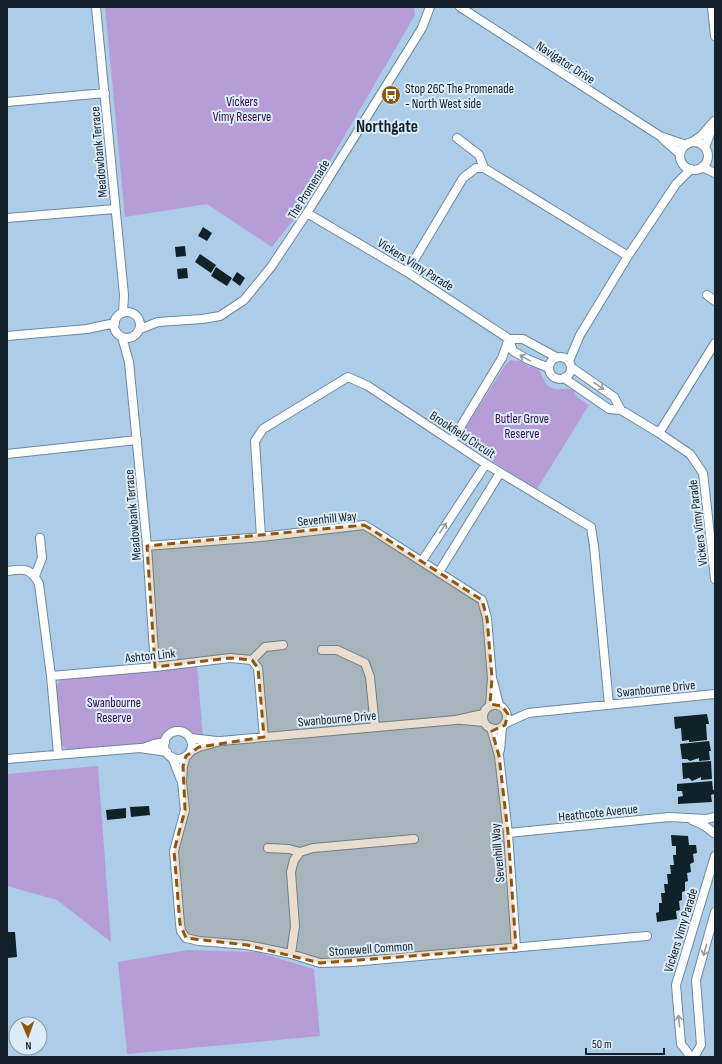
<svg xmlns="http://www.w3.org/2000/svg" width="722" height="1064" font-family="'Sofia Sans Condensed',sans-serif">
<rect width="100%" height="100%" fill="#adcce7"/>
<path fill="#b79dd8" d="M105,7H414L415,15L302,209L272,247L207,204L125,217Z
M511,360L520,361L530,367L535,366C544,372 542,384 552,388C559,391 567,387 574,390L576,396L589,405L537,489L468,446C462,441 462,436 464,430L506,364Z
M197,666L203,737L192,735L183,729L177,728L168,731L160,740L147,743L70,750L65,748L61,744L56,687L61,679L66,678Z
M98,766L111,942L57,900L7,886V774Z
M188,950L257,952L314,969L320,1036L127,1054L118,962Z"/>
<path fill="#102127" d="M203,227L212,233L207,241L198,236Z
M185,246L186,256L176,257L175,247Z
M200,254L216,265L211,273L195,262Z
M216,267L232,278L227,286L211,276Z
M187,268L188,278L178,279L177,269Z
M237,272L245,278L240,286L232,280Z
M707,714L709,724H706L707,740L689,742V740L682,741L681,728L675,729L674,717Z
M709,741L711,751H709L710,760L699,761V758L690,761L687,759H682L680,744Z
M711,761L712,779L701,780V777L692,781L689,778L683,779L682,763Z
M712,781L713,790H714V794L711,795L712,802L678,804V797L683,796L682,791H677V784Z
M149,806L150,815L131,817L130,807Z
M126,808V818L107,820L106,810Z
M671,835L688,836L689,845H696L697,853L693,854L694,862L690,864L691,872L687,873L688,881L685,882V891L682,892V900L679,901L680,910L676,911L677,919L657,922L656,913L659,912V903H662L661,893H665L664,884H668L667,874H671L670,865H674L673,855H676V846H672Z
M7,932H15L17,957L7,958Z"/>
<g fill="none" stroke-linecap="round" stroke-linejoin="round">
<g stroke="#6c89a2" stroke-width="10">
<path id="street" d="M96,7L124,295L123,313
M460,7L660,136L686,145
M712,7L715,36
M7,102L105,93
M457,138L479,155L484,168
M663,139L680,154
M692,142L701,136L714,121
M680 156a14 14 0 1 1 28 0a14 14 0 1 1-28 0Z
M705,147L713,126
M702,167L715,173
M307,213L407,272L509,339H523L556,357
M7,218L115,209
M407,272L463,178L476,168H484L628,256
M707,295L715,301
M114 325a13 13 0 1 1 26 0a13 13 0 1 1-26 0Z
M140,329L158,322L202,319L220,316L244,300L271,267L307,213L422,28L430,7
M7,336L87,329L115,323
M122,337L129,362L147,546L155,667
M509,339L513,351L527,359L549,368
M549 368a11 11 0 1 1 22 0a11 11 0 1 1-22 0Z
M569,361L580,335L628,256L676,184L691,169
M571,367L614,397L621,410
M564,378L609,409L621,410L659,433L690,454L703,473L715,579
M659,433L715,343
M452,441L502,358L509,339
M7,454L137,440
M261,537L255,441L263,429L348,377L368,386L486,464L591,527L594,546L609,705
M147,546L261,537L364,525L371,529L482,600L487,618L492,678L490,706
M422,561L486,464
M7,571C23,569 31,567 39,584L51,676L58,754
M439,572L500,473
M35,576L42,558L40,538
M322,650H337L365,663L370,677L375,727
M252,660L265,647L283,645
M51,676L155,667L230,658L252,660L258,668L264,737
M493,681L499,705
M483 717a12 12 0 1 1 24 0a12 12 0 1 1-24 0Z
M461,720L484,722
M506,723L528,713L715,694
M491,728L499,756L508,833L516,948
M164 745a14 14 0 1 1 28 0a14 14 0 1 1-28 0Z
M190,738L217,741
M143,748L154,744L165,742
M500,750L502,727
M191,751L199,747L221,741L456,720L483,714
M186,756L183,766L182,782L185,810L174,851L180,924L181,931L186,938L199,941L247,945L291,954L320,963L352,962L647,936
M172,757L181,780
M7,759L140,748L167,752
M692,820L705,826L714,833
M508,833L669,817L706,819L715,817
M268,848L289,849L300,852
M291,954L295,926L291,872L294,860L300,852L313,848L414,839
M691,1057L681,1044L676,985L715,856
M694,1057L701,1045L696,980L715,912"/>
</g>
<use href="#street" stroke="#fff" stroke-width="8"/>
</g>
<defs><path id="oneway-shaft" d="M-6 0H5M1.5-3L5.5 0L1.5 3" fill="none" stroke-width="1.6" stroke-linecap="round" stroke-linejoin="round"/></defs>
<g stroke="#969ba0">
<use href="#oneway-shaft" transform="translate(525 358) rotate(-151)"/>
<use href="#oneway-shaft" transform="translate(599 386) rotate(35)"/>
<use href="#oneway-shaft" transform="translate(443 528) rotate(-56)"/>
<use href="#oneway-shaft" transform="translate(705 950) rotate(106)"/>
<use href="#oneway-shaft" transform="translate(679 1021) rotate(-95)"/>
</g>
<path fill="#8f5610" fill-opacity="0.2" stroke="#8f5610" stroke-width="3" stroke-dasharray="8 5" stroke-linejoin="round" d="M364,525L371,529L482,600L487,618L492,678L490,704L502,706L508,714L505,725L492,731L499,756L508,833L516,948L320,963L247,945L186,938L180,924L174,851L185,810L183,766L186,756L199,747L264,737L258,668L252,660L230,658L155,667L147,546Z"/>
<defs>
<g id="bus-disc" transform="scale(1)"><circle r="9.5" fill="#8f5610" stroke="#dbebf8"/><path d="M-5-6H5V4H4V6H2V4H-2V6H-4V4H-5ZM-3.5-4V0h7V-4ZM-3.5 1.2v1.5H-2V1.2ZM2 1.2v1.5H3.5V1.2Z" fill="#fff"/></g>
</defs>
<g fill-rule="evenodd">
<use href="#bus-disc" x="391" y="95"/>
</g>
<g text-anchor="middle" stroke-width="4" stroke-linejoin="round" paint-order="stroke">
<g font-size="13" fill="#15212b" stroke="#dbebf8">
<text transform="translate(566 62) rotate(33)" y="5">Navigator Drive</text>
<text transform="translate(98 152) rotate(-95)" y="5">Meadowbank Terrace</text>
<text transform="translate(308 189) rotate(-58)" y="5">The Promenade</text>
<text transform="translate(416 264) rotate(32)" y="5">Vickers Vimy Parade</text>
<text transform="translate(463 434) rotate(33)" y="5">Brookfield Circuit</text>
<text transform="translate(132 515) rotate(-95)" y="5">Meadowbank Terrace</text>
<text transform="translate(327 518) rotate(-6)" y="5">Sevenhill Way</text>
<text transform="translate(697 523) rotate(-97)" y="5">Vickers Vimy Parade</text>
<text transform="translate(150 655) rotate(-6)" y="5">Ashton Link</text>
<text transform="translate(656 688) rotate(-6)" y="5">Swanbourne Drive</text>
<text transform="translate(337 718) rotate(-5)" y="5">Swanbourne Drive</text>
<text transform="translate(598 812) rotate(-6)" y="5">Heathcote Avenue</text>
<text transform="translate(497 853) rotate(-95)" y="5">Sevenhill Way</text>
<text transform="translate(680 930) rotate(-73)" y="5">Vickers Vimy Parade</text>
<text transform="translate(371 948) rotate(-4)" y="5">Stonewell Common</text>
</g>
<g font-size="13" fill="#15212b" stroke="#dbebf8" text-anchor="start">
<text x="405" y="93">Stop 26C The Promenade<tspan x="405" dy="15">- North West side</tspan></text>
</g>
<g font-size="13" fill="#380f5a" stroke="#dbebf8">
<text x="242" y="106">Vickers<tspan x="242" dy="15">Vimy Reserve</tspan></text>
<text x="522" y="423">Butler Grove<tspan x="522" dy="15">Reserve</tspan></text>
<text x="114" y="707">Swanbourne<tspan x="114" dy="15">Reserve</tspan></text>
</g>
<g font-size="17" font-weight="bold" fill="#15212b" stroke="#dbebf8">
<text x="387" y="132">Northgate</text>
</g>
</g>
<rect width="722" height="1064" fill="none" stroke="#15212b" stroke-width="16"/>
<g transform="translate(28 1036) rotate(178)"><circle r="19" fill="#dbebf8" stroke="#8c9aa6"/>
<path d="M0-3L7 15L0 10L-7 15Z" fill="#8f5610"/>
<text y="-6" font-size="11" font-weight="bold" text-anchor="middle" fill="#15212b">N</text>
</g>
<path d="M586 1048v6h78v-6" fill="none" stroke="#15212b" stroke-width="2"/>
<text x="592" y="1048" font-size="12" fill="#15212b" stroke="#dbebf8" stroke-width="3" paint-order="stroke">50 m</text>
</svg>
